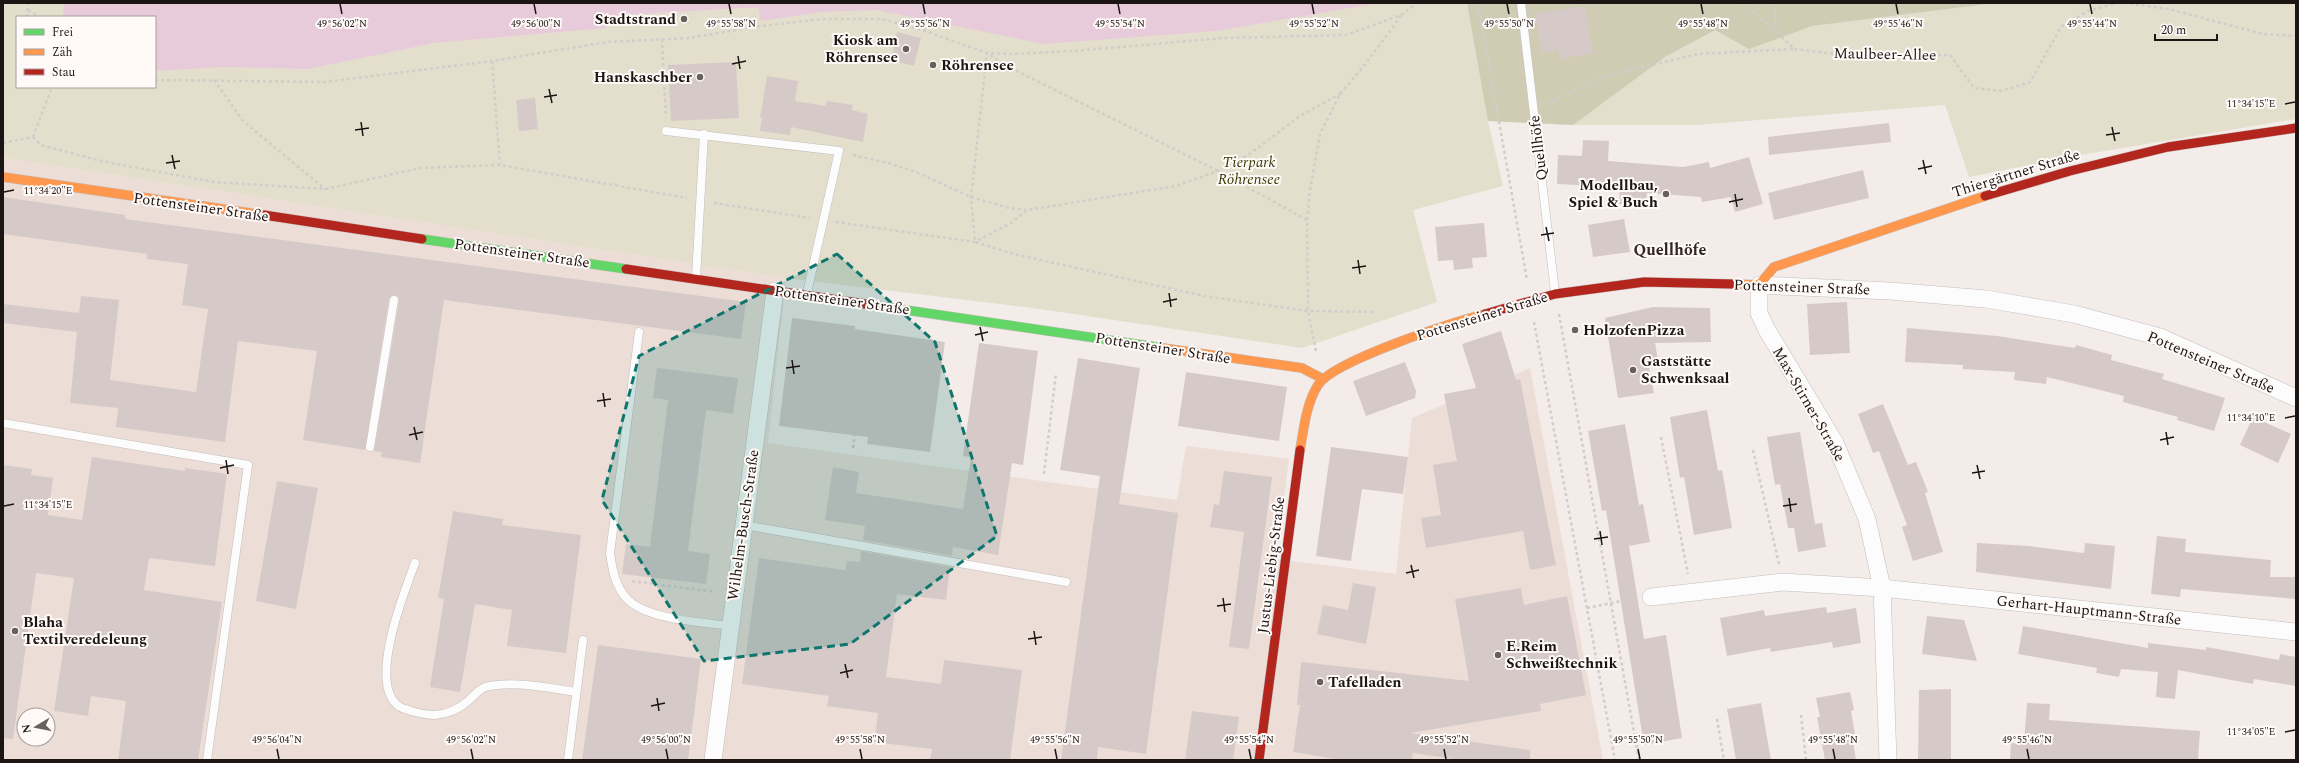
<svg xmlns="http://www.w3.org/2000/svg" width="2299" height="763" font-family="Spectral,serif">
<rect width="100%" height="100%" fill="#f4ece8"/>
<path fill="#ecddd6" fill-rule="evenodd" d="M3,158L786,278L768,443L1177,500L1186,446L1289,459L1276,559L1396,574L1412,418L1530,368L1603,760H3ZM24,715H48V739H24Z"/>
<path fill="#e4dfcc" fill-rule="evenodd" d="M3,3H2296V119L2069,157L1969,177L1945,105L1698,125H1573L1488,121L1503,186L1413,210L1437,302L1302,348L1033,308L786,278L3,158ZM17,17H155V87H17Z"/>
<path fill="#d0ccb4" d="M1467,3H1995L1812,26L1749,49L1715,30L1665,57L1573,125L1488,121Z"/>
<path fill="#e8cbdb" d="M64,3H1379L1216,31L1045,44L876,10L823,12L761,21L758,7L608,16L606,28L434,43L308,69L223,67L155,71V17H63Z"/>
<path fill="#d6cac9" d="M1585,6L1593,53L1560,59L1558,49L1542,52L1535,14Z
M897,32L921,38L914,66L891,60Z
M736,62L739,118L671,121L668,65Z
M767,76L798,81L795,101L825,106L827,101L853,105L852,110L868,114L863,142L791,127L790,135L760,131L762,117L760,118Z
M535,98L538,129L519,131L516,100Z
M1889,123L1891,142L1769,155L1768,137Z
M1583,140L1609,141L1608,161L1683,167L1709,162L1710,168L1749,157L1763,204L1735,212L1731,197L1702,202L1701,197L1647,193L1646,206L1619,204L1620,187L1557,184L1558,155L1582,156Z
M1863,170L1869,198L1774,220L1768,193Z
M3,197L125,215V219L746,302L741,339L444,300L420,463L381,457L382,452L374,451L399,301L398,296L392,295L389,299L365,450L303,440L317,351L238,341L225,442L116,427L118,408L70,403L77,332L3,323V304L79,313L81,296L119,300L110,380L196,392L208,309L182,305L188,264L147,259V254L3,234Z
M1624,219L1630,252L1593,257L1588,225Z
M1484,223L1487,257L1472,258L1473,268L1454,270L1453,260L1438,261L1435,227Z
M1847,302L1850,353L1810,355L1807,304Z
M1653,307L1710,308L1711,342L1655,343L1659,365L1649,367L1654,393L1618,398L1605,318Z
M792,318L855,326V329L945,342L930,452L867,444L868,437L779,426Z
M1907,328L1997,336L2075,348L2076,345L2112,355L2111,360L2164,374L2162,379L2225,398L2214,431L2177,420L2178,417L2123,402L2124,396L2047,377L2046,384L2014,380L2015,372L1963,369V365L1905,362Z
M1501,331L1516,380L1520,379L1556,565L1530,570L1523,531L1426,548L1421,518L1441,515L1433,465L1457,461L1444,394L1476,388L1462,344Z
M979,343L1038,351L1023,465L1012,463L998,555L953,547L952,556L863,540L865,526L825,520L833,467L859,472L856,493L963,509L971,457L963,456Z
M1078,358L1140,368L1119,504L1178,513L1146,754L1098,747L1097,760H1061L1100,476L1060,470Z
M1405,362L1416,391L1415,398L1366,416L1353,381Z
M657,368L738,378L733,414L706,410L688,551L710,554L706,584L622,574L626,544L650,547L668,400L653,398Z
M1186,372L1287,387L1279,441L1178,426Z
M1883,404L1908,465L1916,462L1928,492L1925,493L1943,552L1913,561L1902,527L1907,525L1879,451L1873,453L1858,414Z
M1707,410L1718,471L1722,470L1732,528L1694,535L1684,477L1680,478L1670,417Z
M2253,417L2291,434L2278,463L2240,445Z
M1625,424L1639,505L1643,504L1650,542L1629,546L1644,639L1666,635L1682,738L1644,745L1606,510L1602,511L1588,431Z
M1800,432L1815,524L1822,523L1826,547L1798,552L1794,528H1788L1780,484L1775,485L1767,437Z
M1331,447L1408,457L1403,494L1362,489L1351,561L1316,556Z
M92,457L185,471V468L227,474L215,566L149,558L144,590L222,602L198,760H118L126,701L91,696L88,716L54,711L74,578L36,573L13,739L3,738V465L32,469L31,475L53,478L48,515L82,520Z
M1224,471L1272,477L1249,649L1229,647L1244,532L1210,527L1214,504L1219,505Z
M277,481L318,488L296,609L256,601Z
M453,511L503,519L502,525L581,535L566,653L507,646L512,610L475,604L460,692L430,687L444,599L438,598Z
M2157,536L2186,539L2185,552L2271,560L2270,577H2296V599L2181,589L2180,597L2151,594Z
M1977,543L2029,546L2084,553L2085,543L2115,546L2111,589L1976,572Z
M861,551L950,567L946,600L897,594L886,677L941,684L944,660L1022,670L1010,760H930L932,749L874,742L878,713L827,706L829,696L742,684L759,558L845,570L847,561L860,562Z
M1353,583L1376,587L1366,644L1317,634L1323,605L1348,610Z
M1521,588L1524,605L1567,596L1586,695L1540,704L1541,711L1410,733L1530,750V760H1460L1413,753L1412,760H1341L1293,752L1300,705H1297L1301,662L1469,681L1455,599Z
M1826,607L1827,613L1856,608L1861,643L1833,648L1832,642L1771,652L1770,648L1727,656L1720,618L1764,610L1765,616Z
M1927,616L1964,620L1977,661L1922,654Z
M2023,626L2148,648V643L2206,650V647L2279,660L2280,654L2296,657V686L2254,679L2253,684L2178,670L2175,699L2156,697L2158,672L2121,669L2119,677L2096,673L2097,668L2018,654Z
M598,645L701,659L688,760H582Z
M1951,689V760H1918L1919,690Z
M1850,692L1854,710L1851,711L1856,740L1853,741L1856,760H1825L1817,717H1820L1816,698Z
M1761,703L1771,760H1736L1727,709Z
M2027,703L2050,704L2049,720L2200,731L2198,760H2010L2011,743L2024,744Z
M1192,711L1239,717L1233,760H1185Z"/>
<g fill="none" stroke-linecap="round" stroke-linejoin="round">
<g stroke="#c3bdba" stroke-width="9">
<path id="lane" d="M1521,3L1555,292
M666,131L839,151L807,293
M696,278L704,134
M639,332L610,553C612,567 614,581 623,594C640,620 701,622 730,626
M3,423L248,465L207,760
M370,447L394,300
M744,525L1066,582
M415,563C405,590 366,686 400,707C403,709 407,709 411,711C418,713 427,715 435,715C446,714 459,709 468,701C474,696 480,687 489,686C518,681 548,688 576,692
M568,760L583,640"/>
</g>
<g stroke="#c3bdba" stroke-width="18">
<path id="street" d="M1651,597L1783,582L1882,588L2296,632
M713,760L775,291
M1888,760L1882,588L1867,519L1835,443L1767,330L1759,313V285L1890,291L1986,299L2074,314L2160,337L2296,398"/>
</g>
<g stroke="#c3bdba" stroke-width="10">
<path id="fast" d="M422,239L626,269
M872,305L1163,348"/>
</g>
<g stroke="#c3bdba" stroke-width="10">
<path id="slow" d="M3,177L264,215
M1733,284L1759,285L1774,267L1985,196
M1163,348L1302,368L1323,379
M1300,450C1304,428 1306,404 1318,385C1333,361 1453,322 1485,314"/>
</g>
<g stroke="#c3bdba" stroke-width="10">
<path id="jam" d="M1985,196L2070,171L2168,147L2296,128
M264,215L422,239
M626,269L872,305
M1485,314L1555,294L1644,282L1733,284
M1259,760L1300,450"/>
</g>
<path stroke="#d0cdcb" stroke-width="2.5" stroke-dasharray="3 3" stroke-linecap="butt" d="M924,3L925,31
M1478,3L1527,280
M1743,3L1776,31
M1775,3L1776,31L1794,49L1851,56L1950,55L1974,88L2001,91L2030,82L2061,27L2088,11L2117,3
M2124,3L2169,9L2263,34L2296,36
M28,10L35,14L36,17
M27,17L28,3
M662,39L666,118
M492,61L500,165
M155,80L325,82L492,61L607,42L689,38L761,26L823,19H882L925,31L987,53L1014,54L1074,51L1223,38L1346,35L1401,15L1417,3
M214,80L243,121L325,189
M1547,104L1602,77L1698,54L1794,49
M33,137L41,145L101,161L214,182L326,189L420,168L500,165L687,198
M33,137L52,87
M3,143L33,137
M853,155L888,163L916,172L971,197L1009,208L1026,210
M714,203L810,218
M1307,220L1218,171L1005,65L987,53L971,197L975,242L1014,254L1204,296L1308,311L1375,312
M836,222L975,242L1011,223L1027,210L1176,186L1218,171L1251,153L1300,116L1340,94
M1559,314L1639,760
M1534,322L1615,760
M1316,351L1308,311L1307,220L1310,190L1320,134L1340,94L1363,67L1401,16
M1661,437L1688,574
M853,448L865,351
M1753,450L1779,564
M1044,474L1056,373
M632,581L716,592
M1587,608L1621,601
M1801,715L1806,760
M1717,719L1724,760"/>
<use href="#lane" stroke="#fdfcfc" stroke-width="8"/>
<use href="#street" stroke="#fdfcfc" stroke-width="17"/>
<use href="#fast" stroke="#63d668" stroke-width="9"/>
<use href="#slow" stroke="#ff974d" stroke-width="9"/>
<use href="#jam" stroke="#b3261e" stroke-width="9"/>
</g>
<path fill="#0f766e" fill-opacity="0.2" stroke="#0f766e" stroke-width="3" stroke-dasharray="8 5" stroke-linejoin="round" d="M837,254L935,342L997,536L850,644L704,661L602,500L639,356Z"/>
<path fill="none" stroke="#1b1614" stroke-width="1.5" d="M340,4L342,14M534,4L536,14M729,4L731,14M923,4L925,14M1118,4L1120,14M1312,4L1314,14M1507,4L1509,14M1701,4L1703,14M1896,4L1898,14M2090,4L2092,14M738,56L740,69M732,64L746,61M549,89L552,103M544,97L557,95M2285,104L2295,102M361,122L363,136M2112,127L2115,141M355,130L369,128M2106,135L2120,133M172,155L175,169M1923,160L1926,174M166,163L180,161M1918,169L1932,166M4,192L14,190M1735,194L1737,207M1729,202L1743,199M1546,227L1549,241M1541,235L1554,233M1358,260L1360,274M1352,268L1366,266M1169,293L1171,307M1163,302L1177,299M980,327L983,341M975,335L988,332M792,360L794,374M786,368L800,366M603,393L605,407M597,401L611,399M2285,418L2295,416M414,427L417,440M2166,432L2168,445M409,435L423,432M2160,440L2174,437M226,460L228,474M1977,465L1980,479M220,468L234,465M1972,473L1985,471M1789,498L1791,512M4,506L14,504M1783,506L1797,504M1600,531L1602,545M1594,539L1608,537M1411,565L1414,578M1406,573L1419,570M1223,598L1225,612M1217,606L1231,604M1034,631L1036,645M1028,639L1042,637M845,664L848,678M840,673L853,670M657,698L659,711M651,706L665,703M2285,732L2295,730M277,749L279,759M471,749L473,759M666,749L668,759M860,749L862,759M1055,749L1057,759M1249,749L1251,759M1444,749L1446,759M1638,749L1640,759M1833,749L1835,759M2027,749L2029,759"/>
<g fill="#67615e" stroke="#fff9f7" stroke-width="1.5">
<circle cx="684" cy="19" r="4"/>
<circle cx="906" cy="49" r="4"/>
<circle cx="933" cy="65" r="4"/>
<circle cx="700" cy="77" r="4"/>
<circle cx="1666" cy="194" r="4"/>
<circle cx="1575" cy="330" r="4"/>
<circle cx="1633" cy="370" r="4"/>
<circle cx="15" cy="631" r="4"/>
<circle cx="1498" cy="655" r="4"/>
<circle cx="1320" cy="682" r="4"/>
</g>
<g text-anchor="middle" stroke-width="4" stroke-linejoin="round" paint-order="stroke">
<g font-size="15" font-weight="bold" fill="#1b1614" stroke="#fff9f7" text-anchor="start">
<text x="676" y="24" text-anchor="end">Stadtstrand</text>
<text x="898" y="45" text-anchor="end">Kiosk am<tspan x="898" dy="17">Röhrensee</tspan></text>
<text x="941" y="70">Röhrensee</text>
<text x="692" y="82" text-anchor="end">Hanskaschber</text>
<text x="1658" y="190" text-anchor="end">Modellbau,<tspan x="1658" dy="17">Spiel &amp; Buch</tspan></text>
<text x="1583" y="335">HolzofenPizza</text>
<text x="1641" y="366">Gaststätte<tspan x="1641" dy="17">Schwenksaal</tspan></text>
<text x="23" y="627">Blaha<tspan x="23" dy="17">Textilveredeleung</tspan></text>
<text x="1506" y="651">E.Reim<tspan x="1506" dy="17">Schweißtechnik</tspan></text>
<text x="1328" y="687">Tafelladen</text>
</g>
<g font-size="15" fill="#1b1614" stroke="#fff9f7">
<text transform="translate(1885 54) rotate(1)" y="5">Maulbeer-Allee</text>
<text transform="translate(1538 148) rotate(-97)" y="5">Quellhöfe</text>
<text transform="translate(2016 173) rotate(-17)" y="5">Thiergärtner Straße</text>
<text transform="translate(201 207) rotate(8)" y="5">Pottensteiner Straße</text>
<text transform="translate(522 253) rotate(8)" y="5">Pottensteiner Straße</text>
<text transform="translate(1802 287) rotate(2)" y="5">Pottensteiner Straße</text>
<text transform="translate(842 300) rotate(8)" y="5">Pottensteiner Straße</text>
<text transform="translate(1482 316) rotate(-17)" y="5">Pottensteiner Straße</text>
<text transform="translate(1163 348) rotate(9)" y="5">Pottensteiner Straße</text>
<text transform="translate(2211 362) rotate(23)" y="5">Pottensteiner Straße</text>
<text transform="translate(1809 404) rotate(60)" y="5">Max-Stirner-Straße</text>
<text transform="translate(743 525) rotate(-82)" y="5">Wilhelm-Busch-Straße</text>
<text transform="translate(1271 565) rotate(-83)" y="5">Justus-Liebig-Straße</text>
<text transform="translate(2089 610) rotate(6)" y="5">Gerhart-Hauptmann-Straße</text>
</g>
<g font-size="15" font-style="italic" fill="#3d3a08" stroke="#fff9f7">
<text x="1249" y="167">Tierpark<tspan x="1249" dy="17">Röhrensee</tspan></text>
</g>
<g font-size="16" font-weight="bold" fill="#322723" stroke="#fff9f7">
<text x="1670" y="255">Quellhöfe</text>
</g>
</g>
<g font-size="10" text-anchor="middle" fill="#1b1614" stroke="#fff9f7" stroke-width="4" stroke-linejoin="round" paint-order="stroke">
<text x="342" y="27">49°56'02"N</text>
<text x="536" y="27">49°56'00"N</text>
<text x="731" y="27">49°55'58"N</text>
<text x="1120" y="27">49°55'54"N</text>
<text x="1314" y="27">49°55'52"N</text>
<text x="1703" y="27">49°55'48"N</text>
<text x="925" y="27">49°55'56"N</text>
<text x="1509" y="27">49°55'50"N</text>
<text x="1898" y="27">49°55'46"N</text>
<text x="2092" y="27">49°55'44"N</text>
<text x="2251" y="107">11°34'15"E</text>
<text x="48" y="194">11°34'20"E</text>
<text x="2251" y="421">11°34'10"E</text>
<text x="48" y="508">11°34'15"E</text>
<text x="2251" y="735">11°34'05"E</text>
<text x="277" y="743">49°56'04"N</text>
<text x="471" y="743">49°56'02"N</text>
<text x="666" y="743">49°56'00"N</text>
<text x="860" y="743">49°55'58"N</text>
<text x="1055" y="743">49°55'56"N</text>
<text x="1249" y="743">49°55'54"N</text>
<text x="1444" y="743">49°55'52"N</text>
<text x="1638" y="743">49°55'50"N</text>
<text x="1833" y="743">49°55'48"N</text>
<text x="2027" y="743">49°55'46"N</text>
</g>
<rect width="2299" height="763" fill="none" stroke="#1b1614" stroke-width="8"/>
<rect x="16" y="16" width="140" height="72" fill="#fff9f7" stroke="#a49e9c"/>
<rect x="24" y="29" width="20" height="6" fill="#63d668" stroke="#a49e9c"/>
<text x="52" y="36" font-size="12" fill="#1b1614">Frei</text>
<rect x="24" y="49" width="20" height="6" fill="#ff974d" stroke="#a49e9c"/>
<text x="52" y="56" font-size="12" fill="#1b1614">Zäh</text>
<rect x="24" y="69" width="20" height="6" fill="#b3261e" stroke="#a49e9c"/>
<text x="52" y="76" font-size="12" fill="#1b1614">Stau</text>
<g transform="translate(36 727) rotate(260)"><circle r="19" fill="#fff9f7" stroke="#a49e9c"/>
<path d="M0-3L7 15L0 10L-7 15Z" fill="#67615e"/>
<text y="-6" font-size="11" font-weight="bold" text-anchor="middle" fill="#1b1614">N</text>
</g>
<path d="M2155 34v6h62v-6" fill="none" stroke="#1b1614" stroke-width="2"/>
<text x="2161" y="34" font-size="12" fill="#1b1614" stroke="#fff9f7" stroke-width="3" paint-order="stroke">20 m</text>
</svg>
